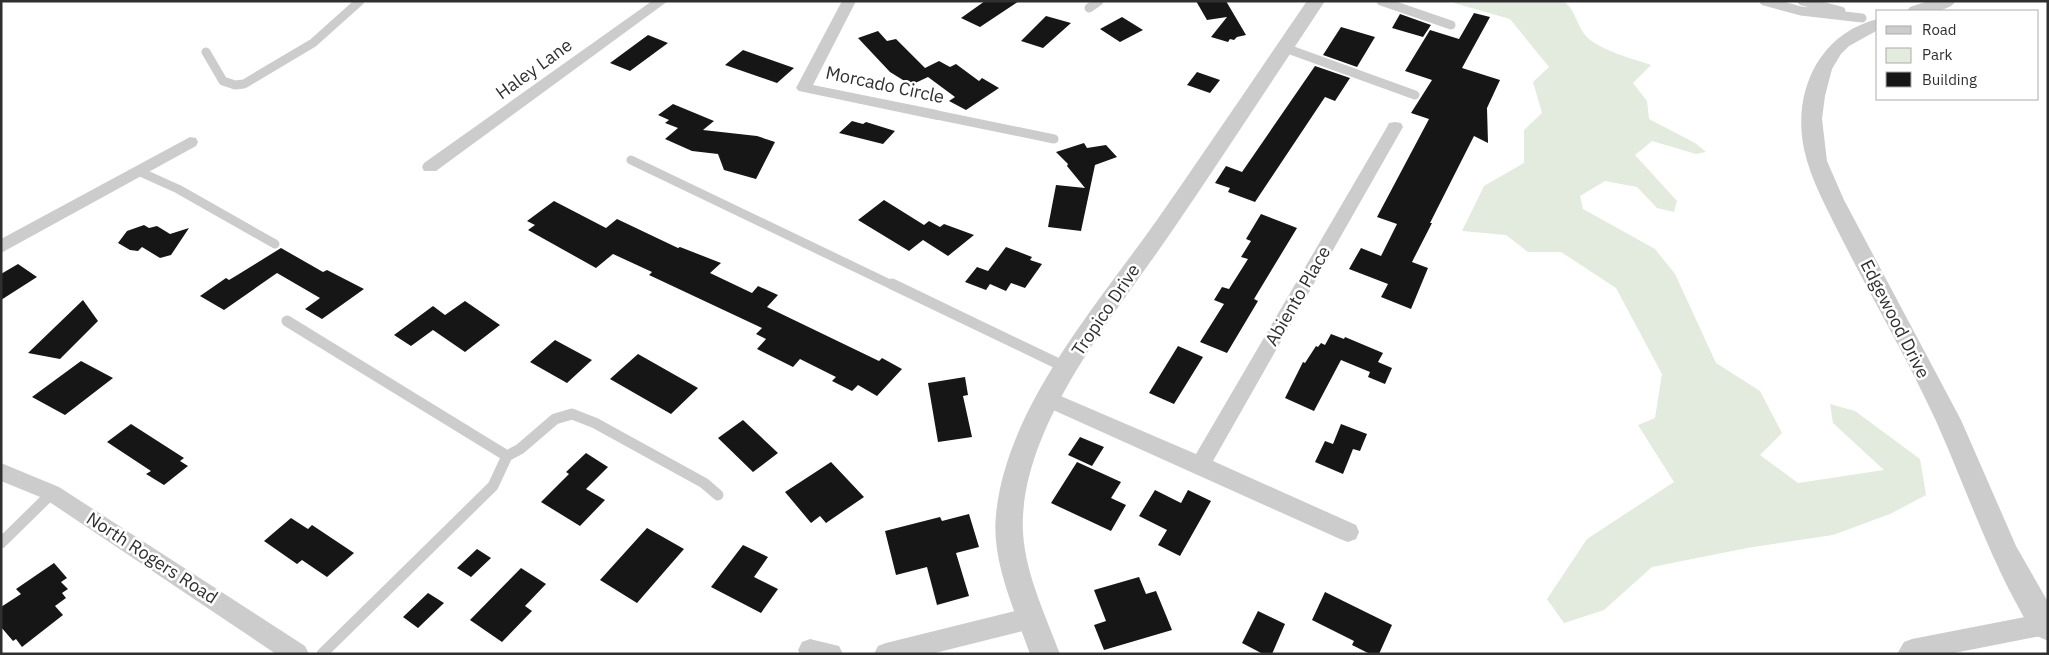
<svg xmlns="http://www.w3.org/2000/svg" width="2049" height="655" font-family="'IBM Plex Sans',sans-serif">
<rect width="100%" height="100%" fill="#fff"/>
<path fill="#e2ebdd" d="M1457,1H1563C1576,9 1576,26 1587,37C1600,50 1633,59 1651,65L1633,83L1647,101L1649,119L1695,143L1706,152L1696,154L1652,141L1635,155L1677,201L1674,212L1657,208L1637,187L1605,181L1580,196L1583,209L1655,249L1675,274L1716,363L1760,391L1782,433L1760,455L1798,483L1884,470L1833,423L1830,404L1855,411L1920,459L1926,495L1890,514L1833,535L1747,548L1652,567L1604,610L1564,623L1547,599L1587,539L1674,482L1638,425L1655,418L1662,374L1616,288L1561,252H1528L1506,235L1462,231L1484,186L1524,163V130L1542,113L1533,82L1549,67L1510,19L1454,3Z"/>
<path fill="#161616" d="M985,1H1019L980,27L961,18Z
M1196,1H1226L1246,35L1237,37L1234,40L1230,39L1228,42L1211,37L1227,17L1207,20Z
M1474,13L1490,17L1462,68L1500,80L1487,108L1488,143L1474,136L1430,223H1432L1412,262L1428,268L1411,309L1381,297L1388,284L1349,269L1361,248L1381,256L1397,224L1377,217L1429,119L1411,113L1432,80L1405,71L1430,30L1459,39Z
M1400,14L1431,25L1423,37L1392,28Z
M1046,16L1071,23L1043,48L1021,41Z
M1122,17L1143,30L1120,42L1100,29Z
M1341,27L1375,37L1357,67L1323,55Z
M878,31L887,41L896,39L925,68L939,61L950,67L956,64L979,81L982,78L999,88L966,110L949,101L955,97L928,77L911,85L890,72L858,38Z
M648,35L668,43L630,71L610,63Z
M743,50L794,68L777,83L725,65Z
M1315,66L1350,78L1335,101L1325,97L1255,202L1228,192L1230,188L1215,183L1226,166L1242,172Z
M1197,72L1220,80L1210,93L1187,85Z
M673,104L714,121L703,130L757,136L775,142L756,179L724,170L718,154L692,151L665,139L678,128L665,123L669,120L658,115Z
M852,121L863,124L866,122L895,131L883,144L839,133Z
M1084,143L1087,148L1106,145L1117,157L1095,165L1081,231L1048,227L1056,185L1085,188L1067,166L1068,164L1056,152Z
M884,200L924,225L929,221L940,227L944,224L974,235L948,256L923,240L909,251L858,220Z
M554,201L606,228L617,219L678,248L680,247L721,263L710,273L752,293L758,286L778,295L767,307L879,361L882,358L902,369L877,396L858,385L852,391L832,381L836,377L800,359L793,367L757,349L766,339L756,334L762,328L649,275L652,272L613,254L596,268L528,230L535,225L527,221Z
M1261,214L1297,228L1254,299L1258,301L1227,353L1200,342L1224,304L1214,300L1222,287L1229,289L1248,259L1241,257L1251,241L1246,239Z
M144,225L149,228L157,226L170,234L189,228L171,255L160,258L142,247L138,251L130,250L118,243L127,231Z
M1006,247L1032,257L1030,260L1042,264L1025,288L1011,283L1006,291L990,284L986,290L965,282L977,267L988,271Z
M281,248L323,272L327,270L364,289L322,319L305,309L320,298L277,273L224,310L200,296L226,278L229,280L239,274Z
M18,264L37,277L1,300V274Z
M83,300L98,321L60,359L28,353Z
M465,301L500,325L465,352L433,330L411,346L394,335L433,306L445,315Z
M1331,334L1344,339L1345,337L1383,353L1378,362L1392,368L1385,384L1368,377L1370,372L1341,360L1314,411L1285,398L1303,362L1305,363L1316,346L1318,347L1321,343L1325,345Z
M555,340L592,360L567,383L530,362Z
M1178,346L1203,357L1174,404L1149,393Z
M638,354L698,388L671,414L610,379Z
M81,361L113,378L65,415L32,397Z
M965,377L968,395L963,396L972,437L938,442L928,383Z
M743,420L778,453L753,472L718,438Z
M131,424L184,458L180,461L188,466L164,485L146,474L151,471L107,442Z
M1341,424L1367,434L1360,451L1353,449L1343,474L1315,462L1325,441L1333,444Z
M1080,437L1104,447L1092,466L1068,455Z
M586,453L608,467L586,489L605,500L580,526L541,502L569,474L566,472Z
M831,462L864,497L826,523L820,516L811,523L785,492Z
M1077,462L1121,482L1111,498L1126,505L1111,531L1051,503Z
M1155,490L1181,503L1188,490L1211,501L1180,556L1158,545L1167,530L1139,516Z
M969,514L979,547L956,553L969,596L937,605L927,567L896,575L885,531L940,517L942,521Z
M291,518L308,529L312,525L354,553L327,577L302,560L297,564L264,541Z
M647,528L684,549L637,603L600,580Z
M743,545L768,557L754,577L778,589L761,613L711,587Z
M477,549L491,558L471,577L457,568Z
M54,563L67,578L61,582L68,589L62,593L66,598L55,606L63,615L22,647L16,639L13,641L1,627V607L21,594L16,589Z
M521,568L546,584L525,606L532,611L502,642L470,620Z
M1139,577L1146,594L1156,591L1172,630L1104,650L1094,625L1106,621L1094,590Z
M1325,592L1392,625L1379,654H1370L1352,645L1354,641L1312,620Z
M428,593L444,603L418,628L403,617Z
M1258,611L1285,624L1272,654H1263L1242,643Z"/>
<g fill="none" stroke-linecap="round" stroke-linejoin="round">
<path stroke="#ccc" stroke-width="9" d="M1381,1L1451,25
M1764,1L1801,11L1862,18
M1802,1L1841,11
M1089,8L1099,1
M1285,48L1415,95
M206,52L223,81L235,85L244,84L313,43L360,1
M937,115L1054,139
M631,160L894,286
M138,171L178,189L275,244"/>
<path stroke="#ccc" stroke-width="11" d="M892,284L1067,368
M287,321L507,456L493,486L322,654
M507,456L520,449L555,419L572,414L595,423L704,483L718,495
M1,543L52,493"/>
<path fill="#ccc" fill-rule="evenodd" d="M652,1H668L436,171H424L422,167L424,163Z
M842,1H856L813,85L937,110L945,115L943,118L937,120L799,91L796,88Z
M1395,122L1401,123L1403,127L1213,461L1356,525L1359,532L1356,539L1348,542L1340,539L1042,405L1039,399L1042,393L1049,391L1196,454L1387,127L1389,123Z
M190,137L196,138L198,142L196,146L1,253V239Z
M1,463L59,487L305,646L309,654H276L45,499L1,481Z
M1031,607L1039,610L1043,618L1039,626L1031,629L931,654H874L878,646L886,643Z
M2046,613L2048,614L2046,635L1949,654H1897L1904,642L1912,639Z
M810,639L839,646L843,654H800L798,650L802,642Z"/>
<path fill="#ccc" fill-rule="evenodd" d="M1307,1H1325C1274,78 1224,155 1172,231C1117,312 1029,415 1023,516C1020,563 1044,611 1060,654H1030C1015,611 991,561 996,515C1006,408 1097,305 1157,220C1208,147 1257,74 1307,1Z
M1928,1H1956C1947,14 1921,12 1907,11L1910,7Z
M1878,19V30L1849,46L1841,54L1832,69L1825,96L1822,119L1827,161L1844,200L1961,420L2016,546L2048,602V641C2045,639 2040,638 2037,636C2028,628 2021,611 2015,601C1984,543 1963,481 1936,421C1908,360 1874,302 1844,243C1829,212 1811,182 1804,149C1792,92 1819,33 1878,19Z"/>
</g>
<g text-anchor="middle" stroke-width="5" stroke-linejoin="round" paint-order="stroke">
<g font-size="18" fill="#2f2f2f" stroke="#fff">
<text transform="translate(534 69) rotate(-36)" y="6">Haley Lane</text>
<text transform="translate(885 85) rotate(12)" y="6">Morcado Circle</text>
<text transform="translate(1298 296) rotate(-60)" y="6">Abiento Place</text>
<text transform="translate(1106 310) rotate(-56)" y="6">Tropico Drive</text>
<text transform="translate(1895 319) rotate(63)" y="6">Edgewood Drive</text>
<text transform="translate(152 558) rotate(33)" y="6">North Rogers Road</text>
</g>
</g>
<rect width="2049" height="655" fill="none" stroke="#2f2f2f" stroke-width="5"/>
<rect x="1876" y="10" width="162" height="90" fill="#ffffff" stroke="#acacac"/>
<rect x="1886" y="26" width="25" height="8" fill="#cccccc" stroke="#acacac"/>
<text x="1922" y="35" font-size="15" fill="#2f2f2f">Road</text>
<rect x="1886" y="48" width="25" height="15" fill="#e2ebdd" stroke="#acacac"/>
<text x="1922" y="60" font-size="15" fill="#2f2f2f">Park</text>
<rect x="1886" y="72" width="25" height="15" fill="#161616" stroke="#acacac"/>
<text x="1922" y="85" font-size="15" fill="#2f2f2f">Building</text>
</svg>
